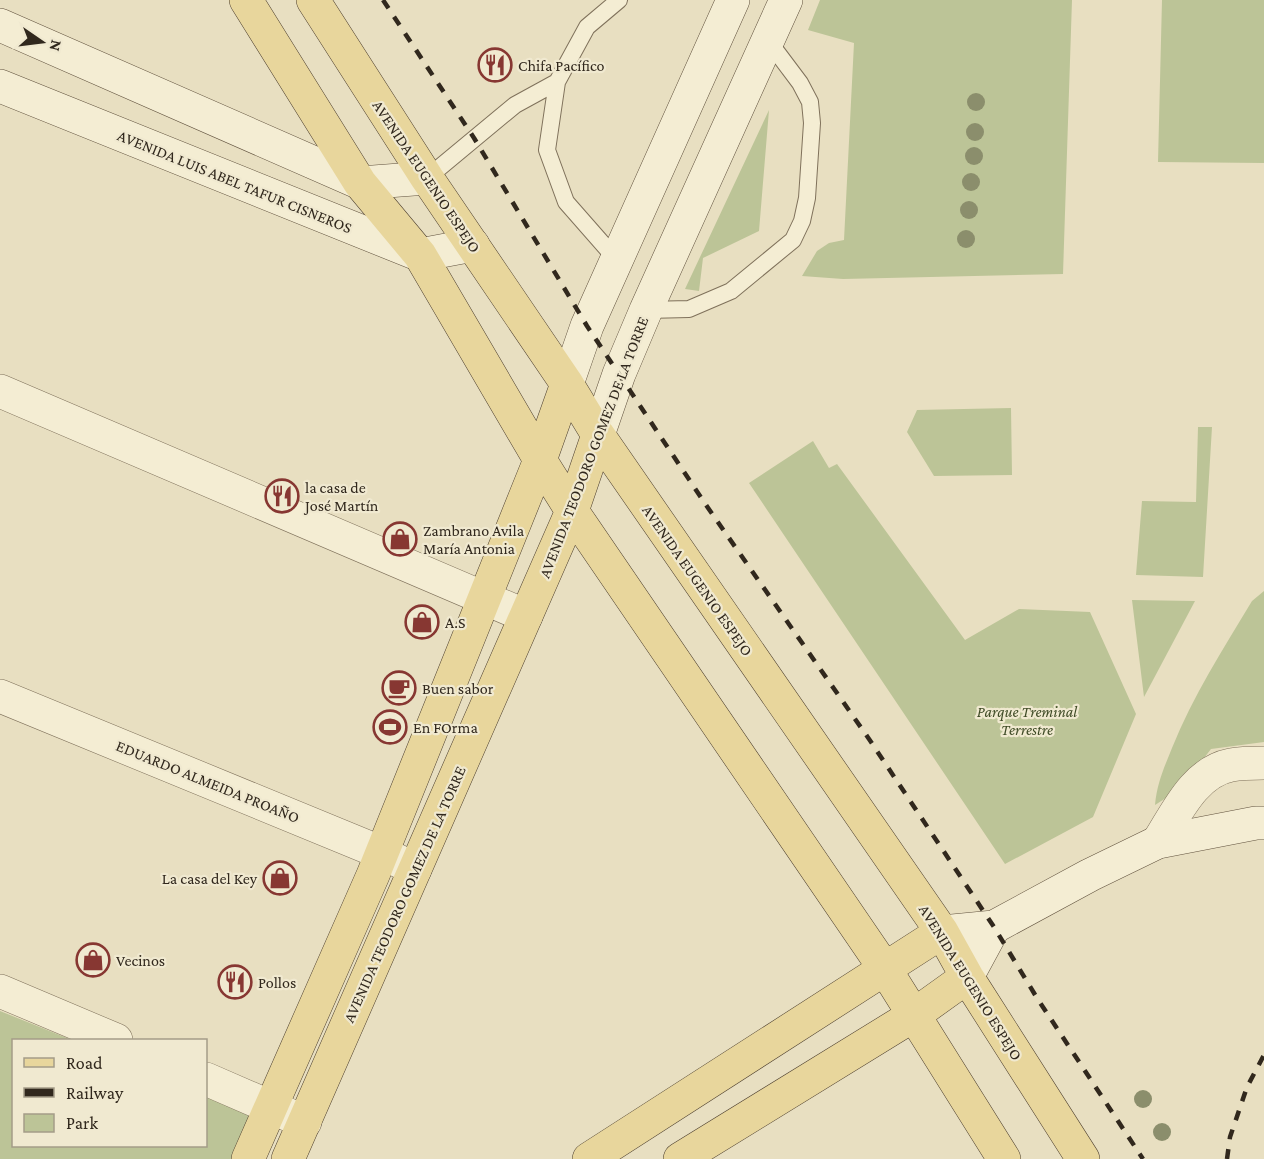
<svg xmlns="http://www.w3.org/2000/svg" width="1264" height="1159" font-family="'Crimson Pro',serif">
<rect width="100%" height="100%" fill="#e8dfc1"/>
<path fill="#bcc497" d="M820,0H1072L1063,274L843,279L802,276L817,251L829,243L844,240L854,43L808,30Z
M1162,0H1264V163L1158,162Z
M769,110L759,231L703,258L699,291L685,289Z
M1011,408L1012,475L934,476L907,432L917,410Z
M1198,427H1212L1203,577L1136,575L1142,501L1196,502Z
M813,441L829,468L837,464L965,640L1019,609L1090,612L1136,714L1093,817L1005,864L749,483Z
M1264,591V742L1211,749L1180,789L1155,805C1157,783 1164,768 1172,748C1193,696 1223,649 1252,601Z
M1132,600L1195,601L1144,697Z
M0,1011L72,1040H14V1146H206V1095L252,1114L234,1159H0Z"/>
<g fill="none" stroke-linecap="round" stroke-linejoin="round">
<g stroke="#7f715b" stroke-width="18">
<path id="lane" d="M427,178L515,105L557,82
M616,259L566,202L547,150L557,82L587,27L619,0
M646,310L689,309L731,291L793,240L802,221L807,198L812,123L810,102L800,83L767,39"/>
</g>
<g stroke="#7f715b" stroke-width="34">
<path id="street" d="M0,391L526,616
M0,696L382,853L415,869
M1158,842C1176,814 1194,772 1231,765C1241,763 1253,763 1264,763
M0,991L116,1040
M206,1079L305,1122"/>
</g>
<g stroke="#61523e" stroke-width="34">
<path id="secondary" d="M0,25L360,183L427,178
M0,86L420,255L473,245
M567,384L587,326L733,0
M598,435L619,374L646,310L786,0
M942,932L994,927L1090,875L1158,842L1256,823H1264
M967,977L994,927"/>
</g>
<g stroke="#4d3f2f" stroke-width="34">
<path id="primary" d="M246,0L360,183L420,255L540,460L572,511L885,969L1004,1159
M313,0L427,178L567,384L598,435L942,932L967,977L1083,1159
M248,1159L373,875L540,460L567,384
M288,1159L572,511L598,435
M589,1159L942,932
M680,1159L914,1015L967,977"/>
</g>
<use href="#lane" stroke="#f4edd3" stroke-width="16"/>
<use href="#street" stroke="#f4edd3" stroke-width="33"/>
<use href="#secondary" stroke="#f4edd3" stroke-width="33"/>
<use href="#primary" stroke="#e8d69c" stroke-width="33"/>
<path stroke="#31281d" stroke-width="4.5" stroke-dasharray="10 10" stroke-linecap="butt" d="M383,0L474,138L587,326L706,505L869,739L994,927L1037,998L1143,1159
M1227,1159L1230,1137L1247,1087L1264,1055"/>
</g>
<g fill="#8b8e6c">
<circle cx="976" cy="102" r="9"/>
<circle cx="975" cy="132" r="9"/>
<circle cx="974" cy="156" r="9"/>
<circle cx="971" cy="182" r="9"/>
<circle cx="969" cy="210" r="9"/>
<circle cx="966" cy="239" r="9"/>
<circle cx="1143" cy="1099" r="9"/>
<circle cx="1162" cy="1132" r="9"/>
</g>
<defs>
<g id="restaurant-ring" transform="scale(1.725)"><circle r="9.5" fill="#f0e9d0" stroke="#873732" stroke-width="1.5"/><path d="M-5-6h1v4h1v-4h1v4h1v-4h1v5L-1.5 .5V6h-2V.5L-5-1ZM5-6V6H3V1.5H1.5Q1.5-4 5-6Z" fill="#873732"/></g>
<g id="shop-ring" transform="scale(1.725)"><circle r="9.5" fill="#f0e9d0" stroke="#873732" stroke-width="1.5"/><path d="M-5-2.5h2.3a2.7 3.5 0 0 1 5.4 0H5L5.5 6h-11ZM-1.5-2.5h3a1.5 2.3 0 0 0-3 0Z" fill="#873732"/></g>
<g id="cafe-ring" transform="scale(1.725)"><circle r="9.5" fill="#f0e9d0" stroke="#873732" stroke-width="1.5"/><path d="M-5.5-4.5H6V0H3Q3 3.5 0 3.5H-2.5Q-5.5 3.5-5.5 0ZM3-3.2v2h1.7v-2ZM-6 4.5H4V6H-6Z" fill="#873732"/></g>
<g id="stadium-ring" transform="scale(1.725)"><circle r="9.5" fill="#f0e9d0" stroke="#873732" stroke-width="1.5"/><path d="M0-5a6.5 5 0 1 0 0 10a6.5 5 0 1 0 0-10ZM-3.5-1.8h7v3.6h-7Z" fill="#873732"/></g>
</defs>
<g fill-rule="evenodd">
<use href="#restaurant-ring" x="495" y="65"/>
<use href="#restaurant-ring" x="282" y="496"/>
<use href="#shop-ring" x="400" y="539"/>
<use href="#shop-ring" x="422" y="622"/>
<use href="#cafe-ring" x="399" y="688"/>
<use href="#stadium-ring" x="390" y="727"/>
<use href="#shop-ring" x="280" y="878"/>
<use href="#shop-ring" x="93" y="960"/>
<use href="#restaurant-ring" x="235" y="982"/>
</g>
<g text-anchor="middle" stroke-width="4.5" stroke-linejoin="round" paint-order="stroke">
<g font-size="16" fill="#31281d" stroke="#f0e9d0" text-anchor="start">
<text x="518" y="71">Chifa Pacífico</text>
<text x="305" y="493">la casa de<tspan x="305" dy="18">José Martín</tspan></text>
<text x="423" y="536">Zambrano Avila<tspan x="423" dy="18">María Antonia</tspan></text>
<text x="445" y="628">A.S</text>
<text x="422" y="694">Buen sabor</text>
<text x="413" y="733">En FOrma</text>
<text x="257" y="884" text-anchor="end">La casa del Key</text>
<text x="116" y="966">Vecinos</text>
<text x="258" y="988">Pollos</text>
</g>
<g font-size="16" fill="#31281d" stroke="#f0e9d0">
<text transform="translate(427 176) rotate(56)" y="6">AVENIDA EUGENIO ESPEJO</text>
<text transform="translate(235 181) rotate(22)" y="6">AVENIDA LUIS ABEL TAFUR CISNEROS</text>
<text transform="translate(593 447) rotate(-69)" y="6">AVENIDA TEODORO GOMEZ DE LA TORRE</text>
<text transform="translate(698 580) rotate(55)" y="6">AVENIDA EUGENIO ESPEJO</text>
<text transform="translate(208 781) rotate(22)" y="6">EDUARDO ALMEIDA PROAÑO</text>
<text transform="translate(404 894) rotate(-66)" y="6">AVENIDA TEODORO GOMEZ DE LA TORRE</text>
<text transform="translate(971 982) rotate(58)" y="6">AVENIDA EUGENIO ESPEJO</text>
</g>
<g font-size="16" font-style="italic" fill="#3f4b26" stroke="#f0e9d0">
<text x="1027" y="717">Parque Treminal<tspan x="1027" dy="18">Terrestre</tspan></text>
</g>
</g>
<rect x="12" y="1039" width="195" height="108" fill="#f0e9d0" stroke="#a49c88" stroke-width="1.5"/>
<rect x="24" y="1058" width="30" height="9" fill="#e8d69c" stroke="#a49c88" stroke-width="1.5"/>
<text x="66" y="1069" font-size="18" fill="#31281d">Road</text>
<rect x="24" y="1088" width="30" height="9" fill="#31281d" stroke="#a49c88" stroke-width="1.5"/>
<text x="66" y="1099" font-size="18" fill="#31281d">Railway</text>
<rect x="24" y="1114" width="30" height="18" fill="#bcc497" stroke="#a49c88" stroke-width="1.5"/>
<text x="66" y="1129" font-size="18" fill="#31281d">Park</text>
<g transform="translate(42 42) rotate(104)" stroke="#f0e9d0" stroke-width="4.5" paint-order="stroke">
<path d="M0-4.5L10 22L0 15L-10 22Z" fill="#31281d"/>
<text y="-9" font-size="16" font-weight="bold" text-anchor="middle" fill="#31281d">N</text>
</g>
</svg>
